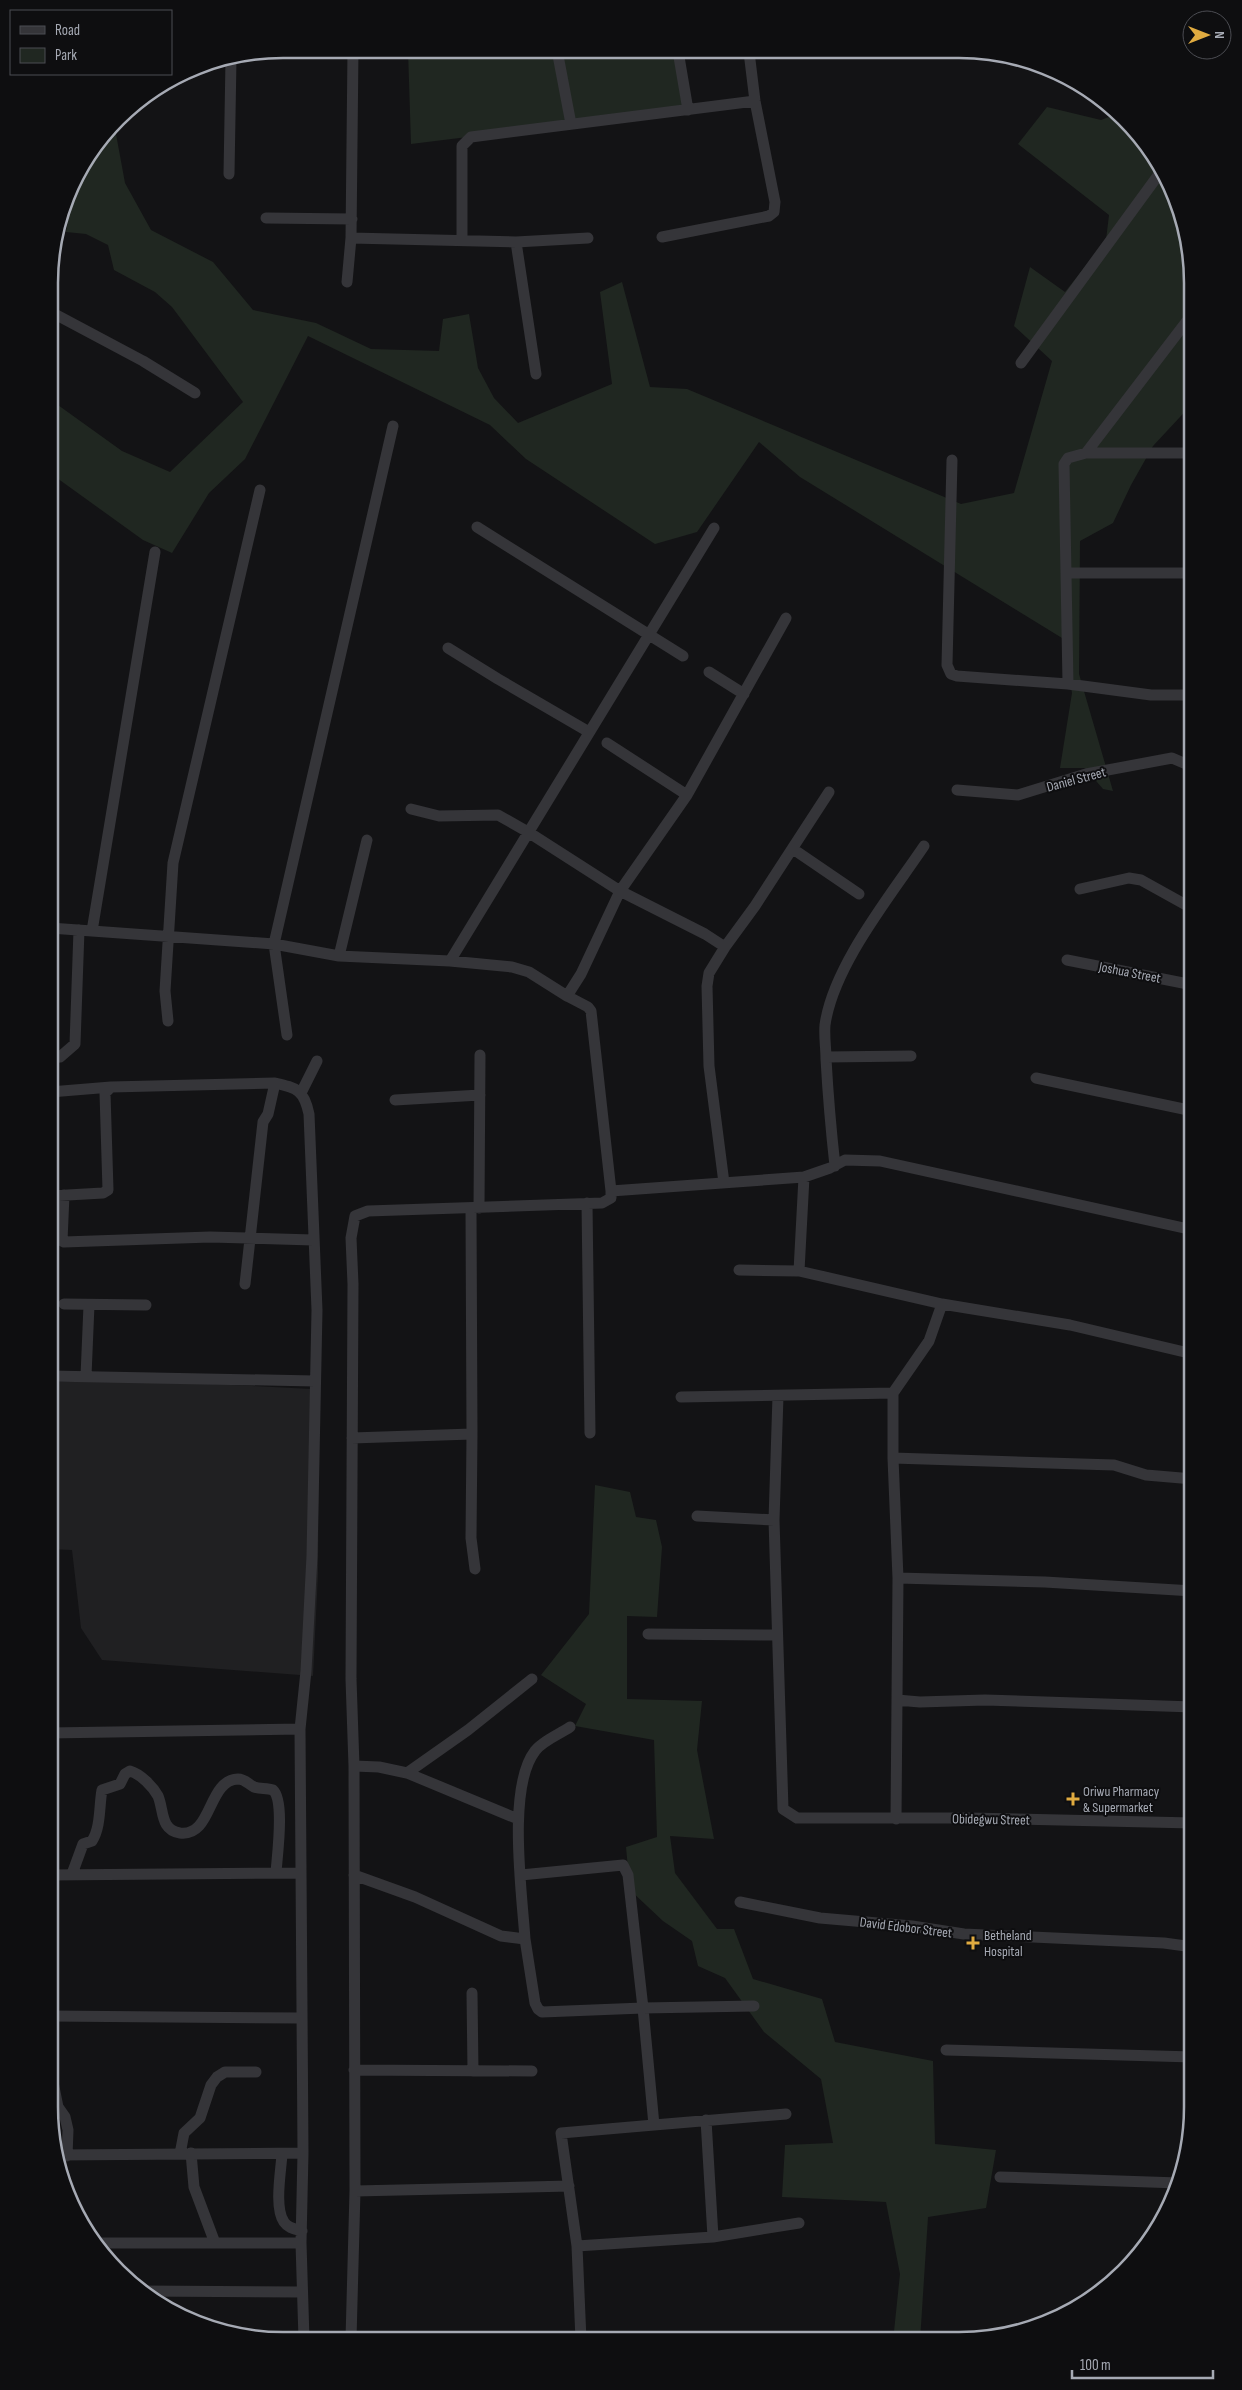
<svg xmlns="http://www.w3.org/2000/svg" width="1242" height="2390" font-family="'Sofia Sans Condensed',sans-serif">
<rect width="100%" height="100%" fill="#131315"/>
<path fill="#202022" d="M156,1381L311,1389L319,1403L318,1574L313,1676L102,1660L81,1628L72,1550L49,1549L50,1382Z"/>
<path fill="#202721" d="M408,50L678,51L691,109L411,144Z
M1047,107L1101,120L1119,113C1130,126 1145,139 1154,154C1202,228 1193,319 1193,403L1153,446L1131,485L1113,523L1080,541L1079,674L1113,791L1103,789L1085,768H1060L1072,693L1062,638L800,477L759,442L697,532L655,544L526,459L490,425L308,336L245,459L209,493L172,553L143,540L50,473L51,400L122,451L170,472L243,402L172,307L155,292L114,270L108,245L86,234L66,232L73,193L69,191L73,179L108,134H116L125,183L151,230L213,262L253,310L316,323L371,349L439,351L443,319L469,314L478,368L494,398L518,423L612,384L600,292L622,282L650,387L687,389L961,504L1014,493L1052,361L1014,326L1030,267L1065,292L1106,240L1109,215L1018,144Z
M595,1485L630,1492L636,1517L656,1520L662,1547L657,1617L627,1616V1699L702,1701L697,1750L714,1839L670,1836L675,1873L717,1929H734L753,1979L822,1999L835,2042L933,2061L935,2144L996,2150L986,2208L928,2217L920,2341H893L900,2274L886,2202L782,2197L785,2145L833,2143L821,2079L764,2032L725,1978L698,1966L692,1941L663,1921L630,1890L626,1847L657,1837L654,1740L575,1726L586,1704L541,1675L589,1614Z"/>
<g fill="none" stroke-linecap="round" stroke-linejoin="round">
<path stroke="#353539" stroke-width="11" d="M353,49L351,238L516,242L588,238
M557,50L571,124
M678,51L688,110
M229,174L231,59
M266,218L352,219
M60,223L66,203
M662,237L769,216L774,212L775,202L755,101L749,52
M462,240V146L471,137L755,101
M516,242L536,374
M347,282L351,238
M51,312L143,361L195,393
M1021,363L1162,170
M1086,453L1193,313
M952,460L947,665L951,674L957,676L1068,684L1151,695H1193
M477,527L683,656
M1066,573H1193
M448,648L498,679L589,732
M709,672L744,694
M1068,684L1064,464L1068,458L1086,453H1193
M607,743L687,795
M957,790L1018,795L1086,774L1172,758L1193,767
M411,809L439,816L498,815L528,832L620,891L705,934L725,947L709,973L707,986L709,1066L724,1183
M793,849L859,894
M1080,889L1129,878L1141,880L1186,905L1193,897
M50,928L274,944L339,956L450,961L512,967L529,972L567,996
M92,931L155,552
M725,947L755,906L829,792
M339,956L367,840
M1067,960L1193,985
M450,961L714,528
M168,1021L165,991L173,863L260,490
M287,1035L274,944L393,426
M826,1057L911,1056
M50,1058L60,1057L75,1044L79,930
M1036,1078L1193,1111
M50,1092L111,1087
M301,1093L317,1061
M395,1100L480,1095
M835,1166C831,1130 828,1095 826,1059C826,1048 824,1036 825,1025C833,966 891,895 924,846
M611,1191L591,1011L588,1007L567,996L581,974L620,891L687,795L786,618
M64,1195L62,1241L64,1242L210,1237L313,1240
M50,1196L103,1193L108,1190L105,1093L111,1087L275,1083C297,1088 304,1090 309,1114L317,1310L312,1556L306,1671L300,1729L303,2153L301,2243L304,2339
M587,1203L590,1433
M479,1208L480,1055
M471,1209L472,1434L471,1538L475,1569
M739,1270L799,1271L942,1304L1070,1325L1193,1354
M799,1271L804,1177
M245,1284L263,1122L268,1114L275,1083
M64,1304L146,1305
M50,1376L315,1381
M86,1376L89,1305
M778,1396L774,1520L783,1809L797,1818H969L1193,1823
M681,1397L893,1393
M352,1438L472,1434
M893,1458L1114,1465L1146,1475L1193,1479
M697,1516L774,1520
M898,1578L1045,1582L1193,1591
M648,1634L776,1635
M897,1700L920,1702L985,1700L1193,1707
M49,1733L300,1729
M354,1766L379,1767L407,1773L518,1819
M407,1773L468,1730L532,1679
M896,1819L898,1578L893,1458V1393L929,1341L942,1304
M72,1874L83,1844L92,1841C101,1827 99,1806 102,1790L120,1784L125,1774L130,1771C141,1774 153,1787 158,1796C164,1810 160,1830 180,1833C213,1837 207,1780 238,1779C245,1779 248,1784 254,1787C260,1789 267,1788 273,1790C285,1801 277,1856 276,1873
M49,1875L300,1873
M354,1875L415,1897L501,1936L525,1939L535,2003L538,2009L542,2012L643,2008L654,2125L561,2133L577,2246L581,2340
M521,1875L623,1865L628,1875L643,2008L754,2006
M740,1902L820,1918L912,1926L964,1934L1164,1943L1193,1947
M525,1939C522,1893 507,1787 535,1751C542,1741 560,1734 570,1727
M472,1993L473,2071
M49,2016L301,2018
M946,2050L1193,2057
M354,2070L532,2071
M49,2077L53,2082L58,2107L65,2117L68,2130L67,2156
M706,2120L713,2237
M654,2125L786,2114
M191,2153L194,2187L215,2243
M180,2154L184,2133L200,2118L211,2085L217,2077L225,2072H256
M282,2154C281,2171 274,2208 284,2222C288,2228 295,2229 302,2231
M57,2155L303,2153
M1000,2177L1179,2183
M355,2191L569,2186
M93,2243H301
M577,2246L713,2237L799,2223
M141,2291L301,2292
M351,2339L355,2191L354,1766L351,1679L353,1284L351,1238L355,1216L368,1211L602,1203L611,1198V1191L804,1177L830,1168L845,1160L880,1161L1193,1230"/>
</g>
<g fill="#e0ab40" stroke="#0e0e10" stroke-width="2">
<path d="M1070.5 1791.5h5v5h5v5h-5v5h-5v-5h-5v-5h5z"/>
<path d="M970.5 1935.5h5v5h5v5h-5v5h-5v-5h-5v-5h5z"/>
</g>
<g text-anchor="middle" stroke-width="4" stroke-linejoin="round" paint-order="stroke">
<g font-size="14" fill="#a6aab4" stroke="#0e0e10">
<text transform="translate(1076 779) rotate(-15)" y="5">Daniel Street</text>
<text transform="translate(1130 972) rotate(11)" y="5">Joshua Street</text>
<text transform="translate(991 1819) rotate(1)" y="5">Obidegwu Street</text>
<text transform="translate(906 1927) rotate(7)" y="5">David Edobor Street</text>
</g>
<g font-size="14" fill="#a6aab4" stroke="#0e0e10" text-anchor="start">
<text x="1083" y="1796">Oriwu Pharmacy<tspan x="1083" dy="16">&amp; Supermarket</tspan></text>
<text x="984" y="1940">Betheland<tspan x="984" dy="16">Hospital</tspan></text>
</g>
</g>
<path d="M0 0H1242V2390H0ZM283 58H959A225 225 0 0 1 1184 283V2107A225 225 0 0 1 959 2332H283A225 225 0 0 1 58 2107V283A225 225 0 0 1 283 58Z" fill="#0e0e10" fill-rule="evenodd"/>
<path fill="none" stroke="#a6aab4" stroke-width="2.5" d="M283 58H959A225 225 0 0 1 1184 283V2107A225 225 0 0 1 959 2332H283A225 225 0 0 1 58 2107V283A225 225 0 0 1 283 58Z"/>
<rect x="10" y="10" width="162" height="65" fill="#0e0e10" stroke="#4b4c52"/>
<rect x="20" y="26" width="25" height="8" fill="#353539" stroke="#4b4c52"/>
<text x="55" y="35" font-size="15" fill="#a6aab4">Road</text>
<rect x="20" y="48" width="25" height="15" fill="#202721" stroke="#4b4c52"/>
<text x="55" y="60" font-size="15" fill="#a6aab4">Park</text>
<g transform="translate(1207 35) rotate(90)"><circle r="24" fill="#0e0e10" stroke="#4b4c52"/>
<path d="M0-4L9 19L0 12L-9 19Z" fill="#e0ab40"/>
<text y="-8" font-size="14" font-weight="bold" text-anchor="middle" fill="#a6aab4">N</text>
</g>
<path d="M1072 2370v8h141v-8" fill="none" stroke="#a6aab4" stroke-width="2.5"/>
<text x="1080" y="2370" font-size="15" fill="#a6aab4" stroke="#0e0e10" stroke-width="4" paint-order="stroke">100 m</text>
</svg>
